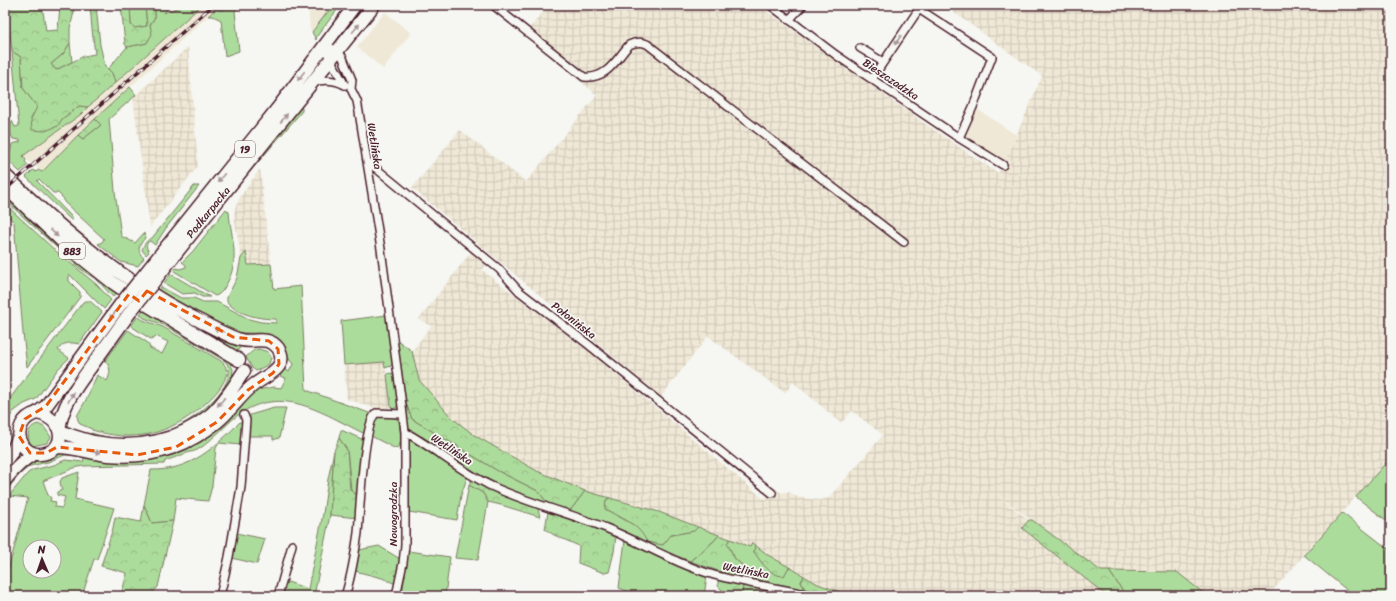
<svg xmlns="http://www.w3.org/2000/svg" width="1396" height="601" font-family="Sriracha,sans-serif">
<defs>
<pattern id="industrial-grid" width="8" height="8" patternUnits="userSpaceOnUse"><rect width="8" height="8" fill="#efe8d6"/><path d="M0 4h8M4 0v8" fill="none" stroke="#cec7b8"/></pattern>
<pattern id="forest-crowns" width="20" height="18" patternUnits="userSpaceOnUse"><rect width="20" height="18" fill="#acdc9b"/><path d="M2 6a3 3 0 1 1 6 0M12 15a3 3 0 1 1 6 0" fill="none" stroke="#96bc86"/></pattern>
</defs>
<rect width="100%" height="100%" fill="#f6f6f2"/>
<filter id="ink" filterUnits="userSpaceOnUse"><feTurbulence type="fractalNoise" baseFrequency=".025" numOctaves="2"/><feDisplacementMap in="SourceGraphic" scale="8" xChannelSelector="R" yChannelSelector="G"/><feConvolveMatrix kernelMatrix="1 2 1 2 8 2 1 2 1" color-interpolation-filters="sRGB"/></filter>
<g filter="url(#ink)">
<path fill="#efe8d6" d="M202,5H220L81,132L42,172L22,156L80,115Z
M308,5H333L312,32L310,28Z
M385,12L411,33L383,69L357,47Z
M977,109L1016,135L1005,162L965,136Z"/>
<path fill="url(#industrial-grid)" d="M549,5H589L592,8L594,5H758L924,123L998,173L1002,168L1042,76L945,6L946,5H1391V457L1268,596H1207L1177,572L1101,571L992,491L1029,520L1022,528L1107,596H852L818,584L768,555L752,543L750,547L659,512L585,491L537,471L474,435L451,417L419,380L412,351L431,326L419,319L471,252L487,264L482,270L591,353L764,499L775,488L781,493L789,492L797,497L820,500L829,498L883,435L852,411L841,423L793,382L785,393L708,336L661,397L412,188L460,130L526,182L597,95L537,45L541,39L529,29Z
M188,47L198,166L150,227L133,98Z
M260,169L271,264L248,265L244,254L241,258L234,216L235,208L240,197Z
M385,362L391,407L380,410L347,399L344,365Z"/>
<path fill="#acdc9b" stroke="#7b7e63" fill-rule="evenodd" d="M130,5H145L147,26L135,28L131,25Z
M155,5H170L164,13L183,5H202L115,83L112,73L108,69L127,47L147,43L150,25L155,17Z
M229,5H240L235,11L239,51L225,56L221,20L213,16H208L217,8L223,11Z
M333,5H341L317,36L316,40L312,32Z
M70,43L72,62L56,70L51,64L63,54Z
M12,51L21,57L23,88L38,107L31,119H62L79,106L88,107L80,115L23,156L26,160L25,162L28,165L20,172L6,159L10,153L12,144L20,142V140L13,139C10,134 10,127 12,121L15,127L19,126Z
M130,87L136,95L109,119L115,191L121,236L135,243L144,233L145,238C139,245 136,251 144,258L138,266L121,262L98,244L102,242L104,239L64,202V199L58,193H53L39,179L37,181L70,215L72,218V221L26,177L33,170L36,172L38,170L42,172L78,135L83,139L101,125L95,119Z
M300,106L302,108V111L229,196Z
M194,186H199L166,228L155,245L150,241C145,243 146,248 149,252L146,255L142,250C143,246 147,239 152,238Z
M5,195L118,292L113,297L97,280L79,268L5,200Z
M5,204L58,253L96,284L111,300L104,309L69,274V281L80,292V297L27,367L23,333L14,222L8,216L5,218Z
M226,209L229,212C231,239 241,259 226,285C223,290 221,294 215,296L174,271L176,268L180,269L186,267V265L182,262L193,251Z
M246,252L248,265L271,264L274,289L301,286L306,390L369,413L371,414L365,431L363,433C322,413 282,384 238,415C230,421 224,428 217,434C210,440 199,452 190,452L165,461L164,464L83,466L74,468L43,481L48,495L51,498L50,501L56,502L55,507L62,508L65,497L57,495V492L62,490L60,482L62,478L79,472L75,499L114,508L97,559H94L82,596H5V581L28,498L9,496L28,473L33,470L54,465L65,460L83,462L85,455L115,461L257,390L274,387L281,388L286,378L280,376L285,369L289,372L293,364C286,357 285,347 277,340C266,329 248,336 234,331L157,292L161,287L181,298H194L203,302H217L249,319L261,322L276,323V319C260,319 238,315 227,302V297L237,278L241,258ZM30,547H54V571H30Z
M171,274L210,297H202L195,293L182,294L164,283Z
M152,299L241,346L237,352L170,315Z
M86,301H90L102,312L79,344C71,342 63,342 58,350L69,358L58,369L36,399L24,404L13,412L7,422L5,430V405L8,401L83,302Z
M144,309L227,358L233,369L232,380L212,407L184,427L140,441L90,436L91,433C111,439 131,441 152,436C164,433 176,428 186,422C201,413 242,380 225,361L164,325L144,318L140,314Z
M387,315L393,363L391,366L385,368L384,362L344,365L341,321Z
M138,316L143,320L163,327L221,361C243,378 193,416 178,423C169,428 159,432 149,434C130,438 111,436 92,430V429L80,424L78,420L77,416L87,398L97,375L107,381C111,373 111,367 105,361L128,330L148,343L150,348L162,354L168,342L156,336L151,339L149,338L131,326Z
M259,349L268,352L271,358L269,364L256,371L252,368L246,357L254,350Z
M389,373L394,374L398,400L397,407L393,409L391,407L387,375Z
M406,403L412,419L498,471L538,491L549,505L509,490L477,473L423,437L414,433L408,428Z
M274,408H286L279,438L273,440V436H248L250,415Z
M378,415L391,417L399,420L401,439L399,447L394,448L371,436L372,423Z
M241,421L243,425L241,445L219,443L216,448L212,486L208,501L176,498L173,521L152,523L144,505L151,470C191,471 215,447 241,421Z
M38,424L44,427L51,437L47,443L32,446C26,437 27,427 38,424Z
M341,430L364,440L358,496L351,490L347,450L339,438Z
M412,438L466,474L467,478L461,495L457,520L409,512L407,443L410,439Z
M334,451L330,515L314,596H281L285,581L308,589L323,514L328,479Z
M65,452L77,455H65L48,462L30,466L20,474L5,492V487L16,473L30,462L45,460Z
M1391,457V524L1356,497Z
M469,485L483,493L488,502L478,560L455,558Z
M585,491L610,498L606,500L605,509L634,525L642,532L671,535L693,531L698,527L719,535L714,541L690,561L648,545L607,524L569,512Z
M1342,513L1391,551V593L1388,596H1354L1304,555Z
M236,533L265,539L257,564L232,558Z
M730,539L750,547L752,543L755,545L754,552L784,575L789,567L804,576L801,582L806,591L770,582L752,581L738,578L744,567L735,559L727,543Z
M625,540L707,576L704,596H640L619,588Z
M408,551L450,557L445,596H400L403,588Z
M1109,571L1177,572L1207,596H1126Z
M743,585L785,592L786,596H742Z"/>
<path fill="url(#forest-crowns)" stroke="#7b7e63" d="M7,5H42L46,31L58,30L60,5H71L74,12L70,28V43L63,54L51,64L56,70L84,56L95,54L92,29L90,5H96L100,45L105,66L112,73L115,83L88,107L79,106L62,119L58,126L45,131L32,130L31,119L37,107L23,88L21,57L12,51Z
M121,5H130L131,25L135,28L147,26L145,5H155V17L150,25L152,34L147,43L127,47L125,44Z
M95,119L101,125L83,139L78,135Z
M397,340L412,351L419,380L451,417L474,435L537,471L585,491L569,512L549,505L538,491L498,471L412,419L406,403Z
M339,438L347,450L350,490L358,496L357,518L330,515L334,451Z
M472,479L538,508L540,517L501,505L488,502L483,493L469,485Z
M610,498L659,512L698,527L694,531L671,535L663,545L647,542C638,523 623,519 605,509L606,500Z
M144,505L152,523L173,521L158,587L150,596H121L127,573L101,566L113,528L115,517L141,522Z
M548,512L616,535L614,552L609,572L604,573L578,563L579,546L554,535L545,529Z
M1029,520H1032L1101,571H1109L1126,596H1107L1022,528Z
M719,535L730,539L727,543L735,559L744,567L738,578L690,561L714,541Z
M755,545L768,555L789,567L784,576C770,576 761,562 754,552Z
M379,546L400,559L396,584L382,578L355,571L359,550Z
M804,576L818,584L851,596H822L806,591L801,582Z
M718,579L743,585L742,596H726L724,592L718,586Z"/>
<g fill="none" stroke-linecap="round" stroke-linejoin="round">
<g stroke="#4a1f2b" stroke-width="10">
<path id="minor" d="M493,5L584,77C607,79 615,61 629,45C635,42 640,41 647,44L904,242
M770,5L836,55L959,138L1003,165
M919,9L992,57L973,107L959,138
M789,20L803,5
M324,45L338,51L343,58L352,80L351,89L357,101L359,112L381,249L401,398L405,432C434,448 459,470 489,485C527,503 567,512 606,528C642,543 676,564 714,575C747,584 781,588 815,596
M324,45L330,59L345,85
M860,48L883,62
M872,79L921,6
M313,82C324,79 334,79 345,85
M367,161L499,269L519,291L589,345L772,493
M220,596L229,557L241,487L246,420L244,415
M278,596L292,545
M345,596C352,575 355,554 358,533C360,512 363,424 376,413L402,414
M396,596L403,563L405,545V432"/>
</g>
<g stroke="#4a1f2b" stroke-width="15">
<path id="primary" d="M163,251L277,109L355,5
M173,257L374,5
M37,413L46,406L79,361
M59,430C62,406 76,387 90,368"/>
</g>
<g stroke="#4a1f2b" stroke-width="15">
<path id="trunk" d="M5,175C62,230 121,280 192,317C207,324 226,336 241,340C254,343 268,335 278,348C290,367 267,375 255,384C241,394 231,411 217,422C185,448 149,459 108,455C90,453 74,447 57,447
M5,187L68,247L112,282L134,297L239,360
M37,413C52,416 65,429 58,444C56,448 52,451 49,452C20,464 6,422 37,413Z
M59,430C70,436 82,439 94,442C136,450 177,442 210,415C224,403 234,386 244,371
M5,461L12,452L19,436
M5,480C13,470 22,460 34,454"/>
</g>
<use href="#minor" stroke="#f6f6f2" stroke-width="7"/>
<use href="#primary" stroke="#f6f6f2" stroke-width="12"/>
<use href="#trunk" stroke="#f6f6f2" stroke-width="12"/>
<g stroke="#4a1f2b" stroke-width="3.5">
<path id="rail" d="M5,190L213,5"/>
</g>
<use href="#rail" stroke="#f6f6f2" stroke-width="2" stroke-dasharray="6" stroke-linecap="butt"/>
<g stroke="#4a1f2b" stroke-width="15" stroke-linecap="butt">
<path id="primary-bridge" d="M79,361L120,305L163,251
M90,368L131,311L173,257"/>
</g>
<use href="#primary-bridge" stroke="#f6f6f2" stroke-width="12"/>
</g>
<defs><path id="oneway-solid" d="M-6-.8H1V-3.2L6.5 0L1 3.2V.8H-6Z"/></defs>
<g fill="#a99598">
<use href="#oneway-solid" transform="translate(356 28) rotate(-51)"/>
<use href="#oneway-solid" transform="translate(898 40) rotate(123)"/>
<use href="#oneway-solid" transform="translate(301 76) rotate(127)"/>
<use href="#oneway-solid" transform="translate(284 118) rotate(-51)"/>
<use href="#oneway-solid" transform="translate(221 178) rotate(129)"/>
<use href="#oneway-solid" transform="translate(54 233) rotate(44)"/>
<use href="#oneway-solid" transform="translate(113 315) rotate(126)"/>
<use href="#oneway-solid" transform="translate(219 330) rotate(-154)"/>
<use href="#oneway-solid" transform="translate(71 397) rotate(-61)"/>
<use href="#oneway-solid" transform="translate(221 402) rotate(131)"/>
<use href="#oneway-solid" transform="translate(95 452) rotate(11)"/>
</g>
</g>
<path fill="none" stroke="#e8590c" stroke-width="3" stroke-dasharray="8 5" stroke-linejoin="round" d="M147,291L233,337L269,341L278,349L279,364L273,373L248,390L217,422L176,447L137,455L57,447L46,453H30L19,436L25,419L46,406L129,294L139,301Z"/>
<g text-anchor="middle" stroke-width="3.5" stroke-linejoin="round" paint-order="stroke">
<g fill="#f6f6f2" stroke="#7e6067" stroke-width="1">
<rect x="235" y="141" width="20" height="16" rx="3"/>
<rect x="59" y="243" width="26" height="16" rx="3"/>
</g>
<g font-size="10" font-weight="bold" fill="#4a1f2b">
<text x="245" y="153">19</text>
<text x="72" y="255">883</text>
</g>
<g font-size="11" fill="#4a1f2b" stroke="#f6f6f2">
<text transform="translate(891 79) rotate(34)" y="4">Bieszczadzka</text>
<text transform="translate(375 146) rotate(81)" y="4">Wetlińska</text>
<text transform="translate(208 212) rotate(-51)" y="4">Podkarpacka</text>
<text transform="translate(574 320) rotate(38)" y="4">Połonińska</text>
<text transform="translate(452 449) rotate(34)" y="4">Wetlińska</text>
<text transform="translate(393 514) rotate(-90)" y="4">Nowogrodzka</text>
<text transform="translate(746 570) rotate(11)" y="4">Wetlińska</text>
</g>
</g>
<rect width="1396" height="601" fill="none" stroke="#f6f6f2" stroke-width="20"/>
<rect x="10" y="10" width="1376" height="581" fill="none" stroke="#4a1f2b" stroke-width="1.5" filter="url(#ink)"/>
<g transform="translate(42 559) rotate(358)"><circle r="19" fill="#f6f6f2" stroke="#b1a0a2"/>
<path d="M0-3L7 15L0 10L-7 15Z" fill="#4a1f2b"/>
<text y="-6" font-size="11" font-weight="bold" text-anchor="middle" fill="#4a1f2b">N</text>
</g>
</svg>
